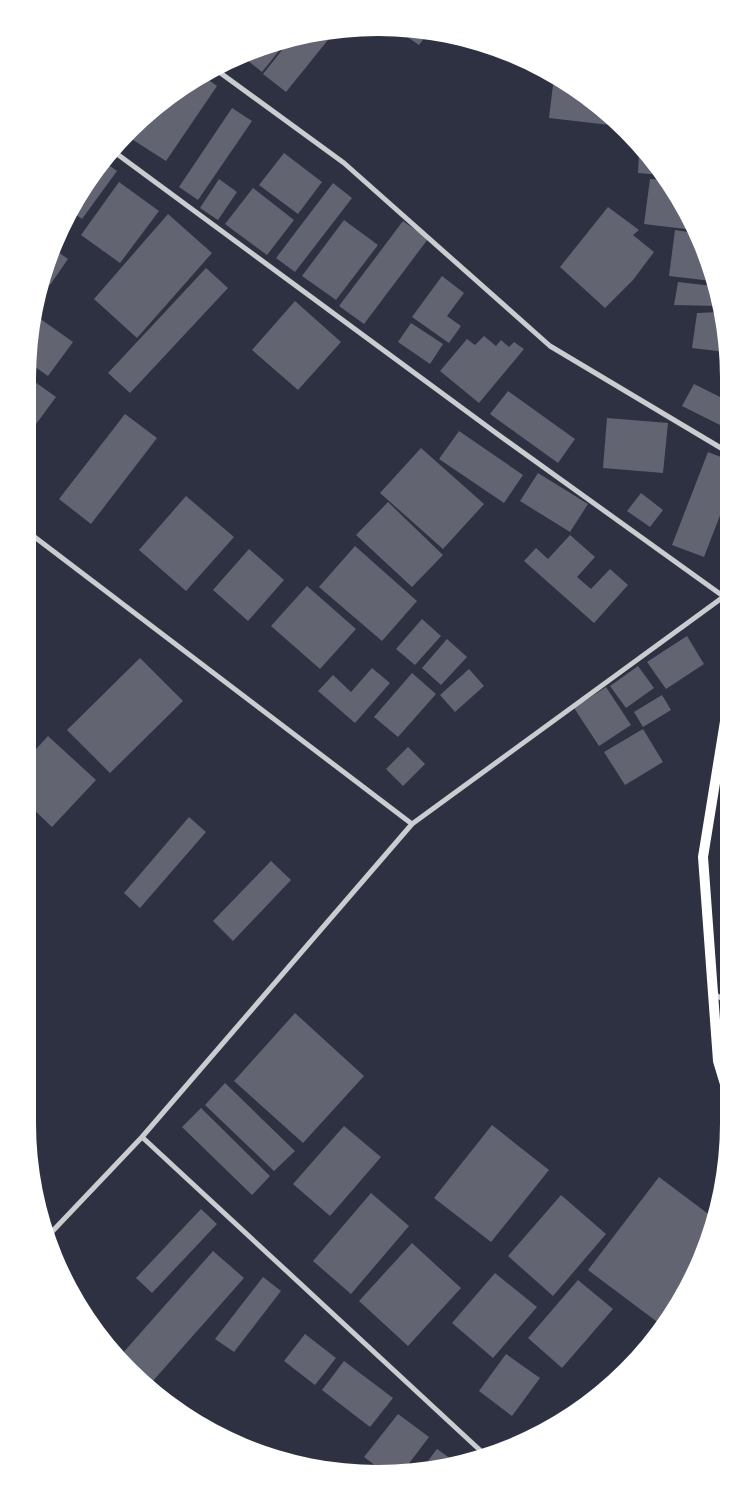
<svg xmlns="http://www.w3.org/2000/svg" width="756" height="1501" font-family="Figtree,sans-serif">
<rect width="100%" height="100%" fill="#2d3142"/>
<path fill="#626471" d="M402,28L412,30L428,33L419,45L400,32Z
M336,30L286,92L263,74L290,40Z
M287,41L262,72L242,56L265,46Z
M202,75L217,86L166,161L130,138L147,115Z
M554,77L592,100L618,126L549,118Z
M232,108L252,121L198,200L179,187Z
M284,153L322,182L298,214L259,185Z
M639,153L645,154L656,165L662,175L638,173Z
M103,161L117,171L82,219L71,211Z
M219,179L237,192L218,220L200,208Z
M650,179L665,180L694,230L644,224Z
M119,182L159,211L120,263L81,235Z
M333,183L352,198L295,272L276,258Z
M253,188L294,220L267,255L225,224Z
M608,207L639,230L633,235L654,252L633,280L605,308L560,267Z
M168,214L212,253L137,338L94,299Z
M344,220L378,245L336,300L302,276Z
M403,221L428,239L364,324L339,306Z
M675,230L695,233L702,244L712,281L669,276Z
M54,249L68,259L50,285L42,279Z
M206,268L228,288L130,393L108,373Z
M442,276L464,293L447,316L461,326L449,343L412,317Z
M678,282L713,286L718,306L674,305Z
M295,301L341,342L298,390L252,350Z
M720,312L726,333V352L692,348L697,313Z
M35,315L73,342L48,376L28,362Z
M411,323L443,344L430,364L398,342Z
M484,336L496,346L501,340L509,347L514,342L524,349L479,403L440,371L467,339L475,345Z
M28,377L56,397L28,435Z
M694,384L726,400V428L682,406Z
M508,391L575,439L558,463L490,414Z
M125,414L157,438L91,524L59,499Z
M607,418L668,423L663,473L603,468Z
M459,431L523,475L504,503L439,459Z
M421,448L484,504L443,549L380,493Z
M708,452L726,459V500L704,557L672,545Z
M538,473L588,504L570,532L520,501Z
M641,493L663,510L650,527L627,511Z
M186,496L234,537L186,591L139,550Z
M388,502L443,555L412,587L356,535Z
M570,535L595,557L577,577L591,589L610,569L628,585L594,623L524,561L536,548L548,559Z
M355,546L417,601L382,641L319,587Z
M249,549L284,580L248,621L213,590Z
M307,586L356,629L320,669L271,626Z
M422,619L441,636L415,665L396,649Z
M687,636L704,664L666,689L647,662Z
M447,639L467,657L441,685L422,668Z
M140,658L183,701L110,773L67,730Z
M638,666L654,688L626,708L610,686Z
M372,668L390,683L355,723L318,691L333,675L351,692Z
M469,669L484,686L455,712L440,695Z
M412,673L436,694L398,737L374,717Z
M606,687L631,725L599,746L574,708Z
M662,695L671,710L643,727L634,712Z
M643,729L663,762L625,785L604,752Z
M48,736L96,780L52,827L28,804V758Z
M408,747L425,764L403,786L386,769Z
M189,817L206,832L140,908L124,893Z
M271,861L291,880L233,941L213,921Z
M720,880H727V943H720Z
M295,1013L364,1076L303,1143L234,1081Z
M225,1083L295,1151L274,1171L205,1105Z
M201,1108L270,1176L252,1195L182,1127Z
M492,1125L549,1170L491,1242L434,1198Z
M344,1126L381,1157L330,1216L293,1184Z
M659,1177L715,1219L692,1278L660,1324L588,1270Z
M371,1193L409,1226L351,1294L313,1261Z
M561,1195L606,1234L553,1296L508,1256Z
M201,1209L217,1224L152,1293L136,1278Z
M412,1243L461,1288L408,1346L359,1301Z
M213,1251L244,1278L152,1382L121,1355Z
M495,1273L537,1307L493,1358L452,1323Z
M263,1277L281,1291L234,1352L215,1339Z
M578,1280L613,1309L562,1368L528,1338Z
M305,1334L336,1358L315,1385L284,1361Z
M506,1354L540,1378L512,1416L479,1391Z
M344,1361L393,1398L370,1427L322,1390Z
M173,1396L227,1436L226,1437L184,1415L169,1401Z
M398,1414L429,1437L404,1470L380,1469L364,1457Z
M437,1449L454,1461L421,1470Z"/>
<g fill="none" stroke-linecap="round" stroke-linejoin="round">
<path stroke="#caccd0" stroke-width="5" d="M215,69L344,163L550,346L726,451
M113,151L496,433L723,596
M28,532L412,824
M713,993L727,1002
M142,1137L412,824L726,595
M47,1237L142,1137L483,1453"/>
<path stroke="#fff" stroke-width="10" d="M727,709L703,857L718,1061L728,1094"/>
</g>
<path d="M0 0H756V1501H0ZM378 36H378A342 342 0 0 1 720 378V1123A342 342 0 0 1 378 1465H378A342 342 0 0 1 36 1123V378A342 342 0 0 1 378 36Z" fill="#fff" fill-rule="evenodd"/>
</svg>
